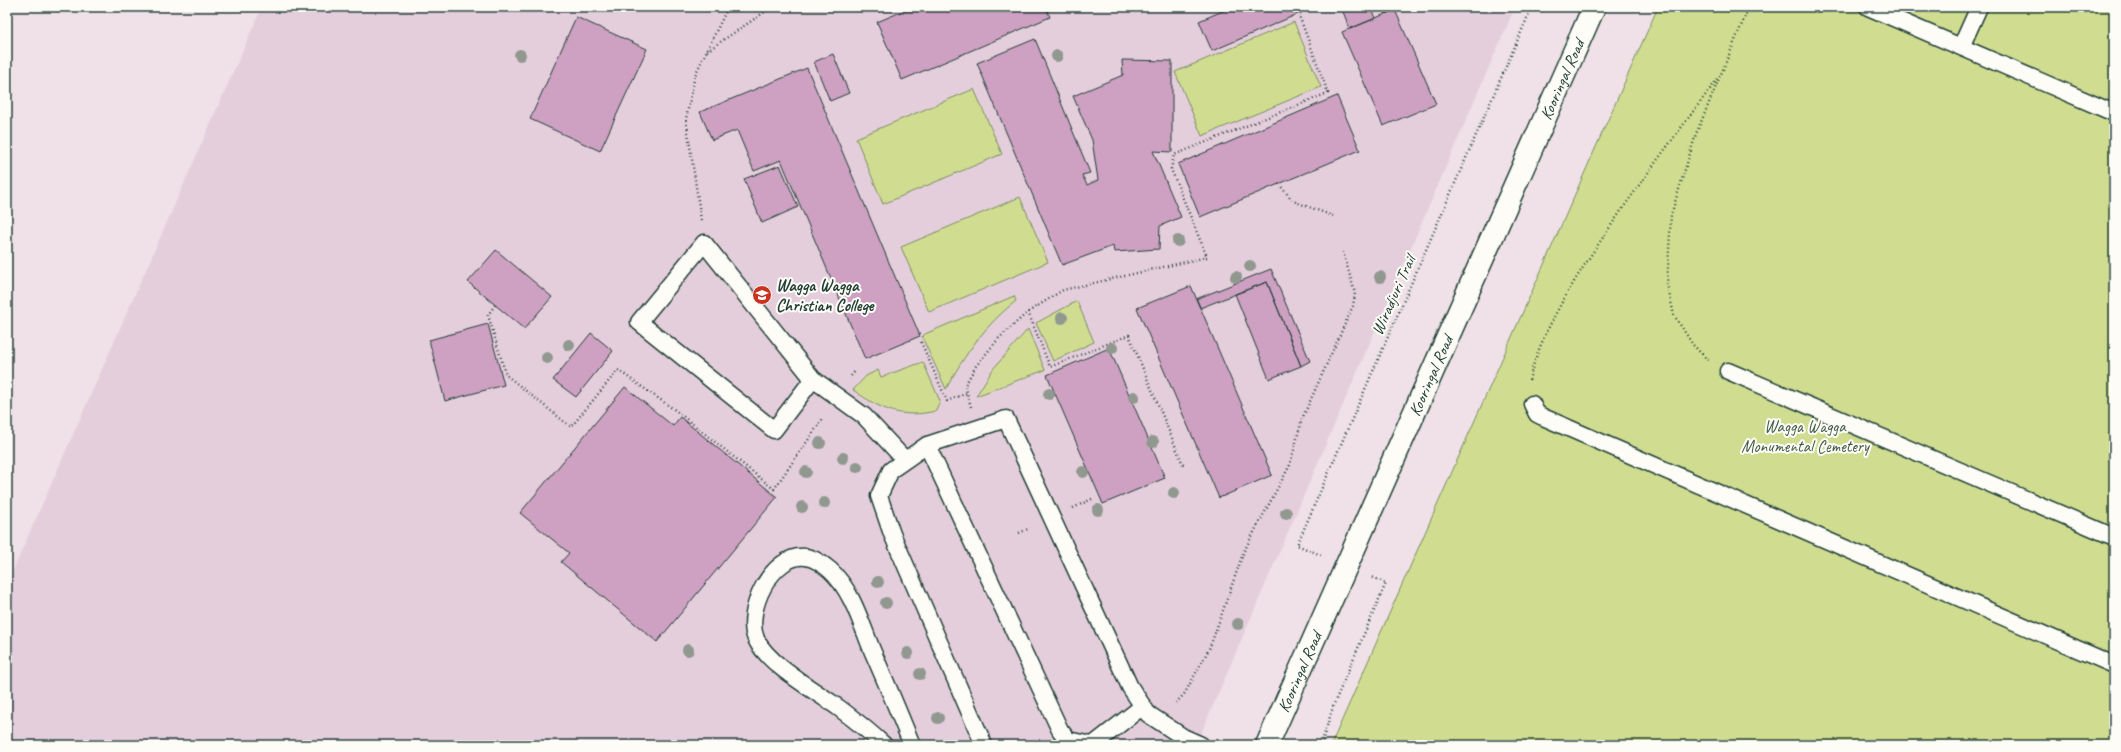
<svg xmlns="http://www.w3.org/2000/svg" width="2121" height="752" font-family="Caveat,sans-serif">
<rect width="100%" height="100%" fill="#efe1e7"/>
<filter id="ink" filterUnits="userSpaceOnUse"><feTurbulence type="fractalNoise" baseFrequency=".025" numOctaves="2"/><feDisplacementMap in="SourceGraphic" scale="8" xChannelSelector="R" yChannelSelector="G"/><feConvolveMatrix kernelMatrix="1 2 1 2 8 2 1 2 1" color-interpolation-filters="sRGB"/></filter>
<g filter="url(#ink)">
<path fill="#e5cedc" d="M262,7H1515L1196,745H7V584Z"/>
<path fill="#d0dd91" stroke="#788d62" d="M1658,7H2114V745H1331Z
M1294,22L1321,87L1202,136L1175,72Z
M974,89L1002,154L883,204L856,138Z
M1020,197L1048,262L929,312L901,247Z
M1014,296L1016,301C986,324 964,355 946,389L922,337L925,334Z
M1077,301L1094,342L1053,361L1036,323Z
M1028,329L1045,370L976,396L993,369Z
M923,362L940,401L936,411C900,419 882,410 853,390L866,376L878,370L881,377Z"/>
<path fill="#cea1c3" stroke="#1f3d34" d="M913,7H1046L1050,17L902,80L877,22Z
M1232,7H1295L1298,14L1212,51L1199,21Z
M1341,7H1371L1376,18L1350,29Z
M1383,7H1400L1385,13Z
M1395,10L1436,104L1383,126L1342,32Z
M576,17L647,49L600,151L530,119Z
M1035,39L1090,173L1082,175L1087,185L1098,180L1092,140L1073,96L1123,75L1122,60L1172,61V152L1153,151L1181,217L1160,226L1159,249L1114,252L1113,246L1062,265L977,63Z
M833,54L849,93L830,101L814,62Z
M807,68L920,336L865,359L781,160L754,171L737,130L712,140L700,112Z
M1337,96L1360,150L1200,217L1178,164Z
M780,165L798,207L762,223L744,179Z
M496,250L552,297L524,329L468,282Z
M1271,269L1310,361L1301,366L1267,282L1200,308L1196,299Z
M1267,282L1301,366L1269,379L1235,294Z
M1191,286L1272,475L1219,498L1137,308Z
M488,324L504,385L445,401L429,340Z
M591,333L613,351L576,397L553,380Z
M1109,348L1165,478L1103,504L1047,375Z
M625,387L673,426L680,417L777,497L657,642L561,562L569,553L520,513Z"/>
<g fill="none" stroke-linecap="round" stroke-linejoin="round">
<g stroke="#1f3d34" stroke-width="19">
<path id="service" d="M1868,7L2114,113
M1961,47L1979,7
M1728,371L2114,537
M813,379L704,243L639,322L774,430L813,379L864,416L905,460
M1532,404L1537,414L1543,417L2114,665
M927,445L1060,730L1068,740L1091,745
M884,745C870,732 855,720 839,708C816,691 768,665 756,639C744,611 772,553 806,557C814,558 824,565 830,570C852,590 861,623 872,650C886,682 899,713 912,745
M984,745L892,534L879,496L891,470L927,445L1006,419L1130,687L1148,714L1183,737L1201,745
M1093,745L1143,706"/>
</g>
<g stroke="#1f3d34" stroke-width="25">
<g id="secondary">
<path id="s1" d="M1267,745L1594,7"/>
</g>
</g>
<path stroke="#1f3d34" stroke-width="2.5" stroke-dasharray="1 3" stroke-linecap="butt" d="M707,51L772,7
M1279,184L1293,201L1333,216
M701,220L686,119L695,75L728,7
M495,305L488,315L506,375L571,427L618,370L675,410L774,489L824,417
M1028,312L1050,367L1129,335L1184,467
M921,342L947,401L967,393
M1708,360L1693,345L1674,315L1667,284L1671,215L1696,134L1749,7
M851,376L856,370
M1529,380C1542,328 1578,274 1608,230C1643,178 1681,128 1719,77
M971,407L965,385L976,366L999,338L1028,312L1063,290L1207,257L1171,169L1174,155L1328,93L1300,18V7
M1073,508L1094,498
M1019,533L1030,528
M1321,555L1297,545L1532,7
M1176,703L1185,693L1210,647L1244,551L1290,465L1302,419L1353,306L1355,293L1343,252
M1321,745L1334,704L1386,583L1372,577"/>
<use href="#service" stroke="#fdfcf7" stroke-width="16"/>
<use href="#secondary" stroke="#fdfcf7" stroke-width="22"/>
</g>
<g fill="#90988f">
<circle cx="520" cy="55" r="6"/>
<circle cx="1057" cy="56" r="6"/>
<circle cx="1178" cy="241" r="6"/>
<circle cx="1250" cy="266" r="6"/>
<circle cx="1236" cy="277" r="6"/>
<circle cx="1380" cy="277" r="6"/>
<circle cx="1062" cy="318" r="6"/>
<circle cx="569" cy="345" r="6"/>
<circle cx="1112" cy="348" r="6"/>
<circle cx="547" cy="358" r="6"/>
<circle cx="1049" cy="394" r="6"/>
<circle cx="1134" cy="397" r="6"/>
<circle cx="1153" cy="442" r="6"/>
<circle cx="820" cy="443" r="6"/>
<circle cx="843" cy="458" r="6"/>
<circle cx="857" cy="467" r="6"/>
<circle cx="806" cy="472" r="6"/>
<circle cx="1083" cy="472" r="6"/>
<circle cx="1174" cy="493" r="6"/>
<circle cx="824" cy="503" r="6"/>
<circle cx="802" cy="507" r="6"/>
<circle cx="1098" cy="510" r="6"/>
<circle cx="1286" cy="513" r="6"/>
<circle cx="878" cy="582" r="6"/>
<circle cx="886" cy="603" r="6"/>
<circle cx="1238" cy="624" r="6"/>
<circle cx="688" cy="650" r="6"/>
<circle cx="908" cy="653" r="6"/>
<circle cx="920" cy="674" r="6"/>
<circle cx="938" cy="718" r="6"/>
</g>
</g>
<defs>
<g id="school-disc" transform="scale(1)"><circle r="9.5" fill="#c8321e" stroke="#fdfcf7"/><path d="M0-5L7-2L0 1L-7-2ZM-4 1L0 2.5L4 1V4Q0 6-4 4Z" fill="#fff"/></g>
</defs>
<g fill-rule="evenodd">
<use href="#school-disc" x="762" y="295"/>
</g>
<g text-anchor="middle" stroke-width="4" stroke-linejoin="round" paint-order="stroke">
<g font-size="17" fill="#1f3d34" stroke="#fdfcf7">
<text dy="6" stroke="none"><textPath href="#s1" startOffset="728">Kooringal Road</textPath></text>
<text transform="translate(1393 295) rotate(-66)" y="6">Wiradjuri Trail</text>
<text dy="6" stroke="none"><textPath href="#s1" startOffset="404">Kooringal Road</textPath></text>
<text dy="6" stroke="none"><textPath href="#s1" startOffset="80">Kooringal Road</textPath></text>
</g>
<g font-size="17" font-weight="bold" fill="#1f3d34" stroke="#fdfcf7" text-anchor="start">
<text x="776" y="291">Wagga Wagga<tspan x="776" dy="20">Christian College</tspan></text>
</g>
<g font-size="17" fill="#425d47" stroke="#fdfcf7">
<text x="1805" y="432">Wagga Wagga<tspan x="1805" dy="20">Monumental Cemetery</tspan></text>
</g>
</g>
<rect width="2121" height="752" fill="none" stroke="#fdfcf7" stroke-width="24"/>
<rect x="12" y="12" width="2097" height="728" fill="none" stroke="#1f3d34" stroke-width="1.5" filter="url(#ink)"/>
</svg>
